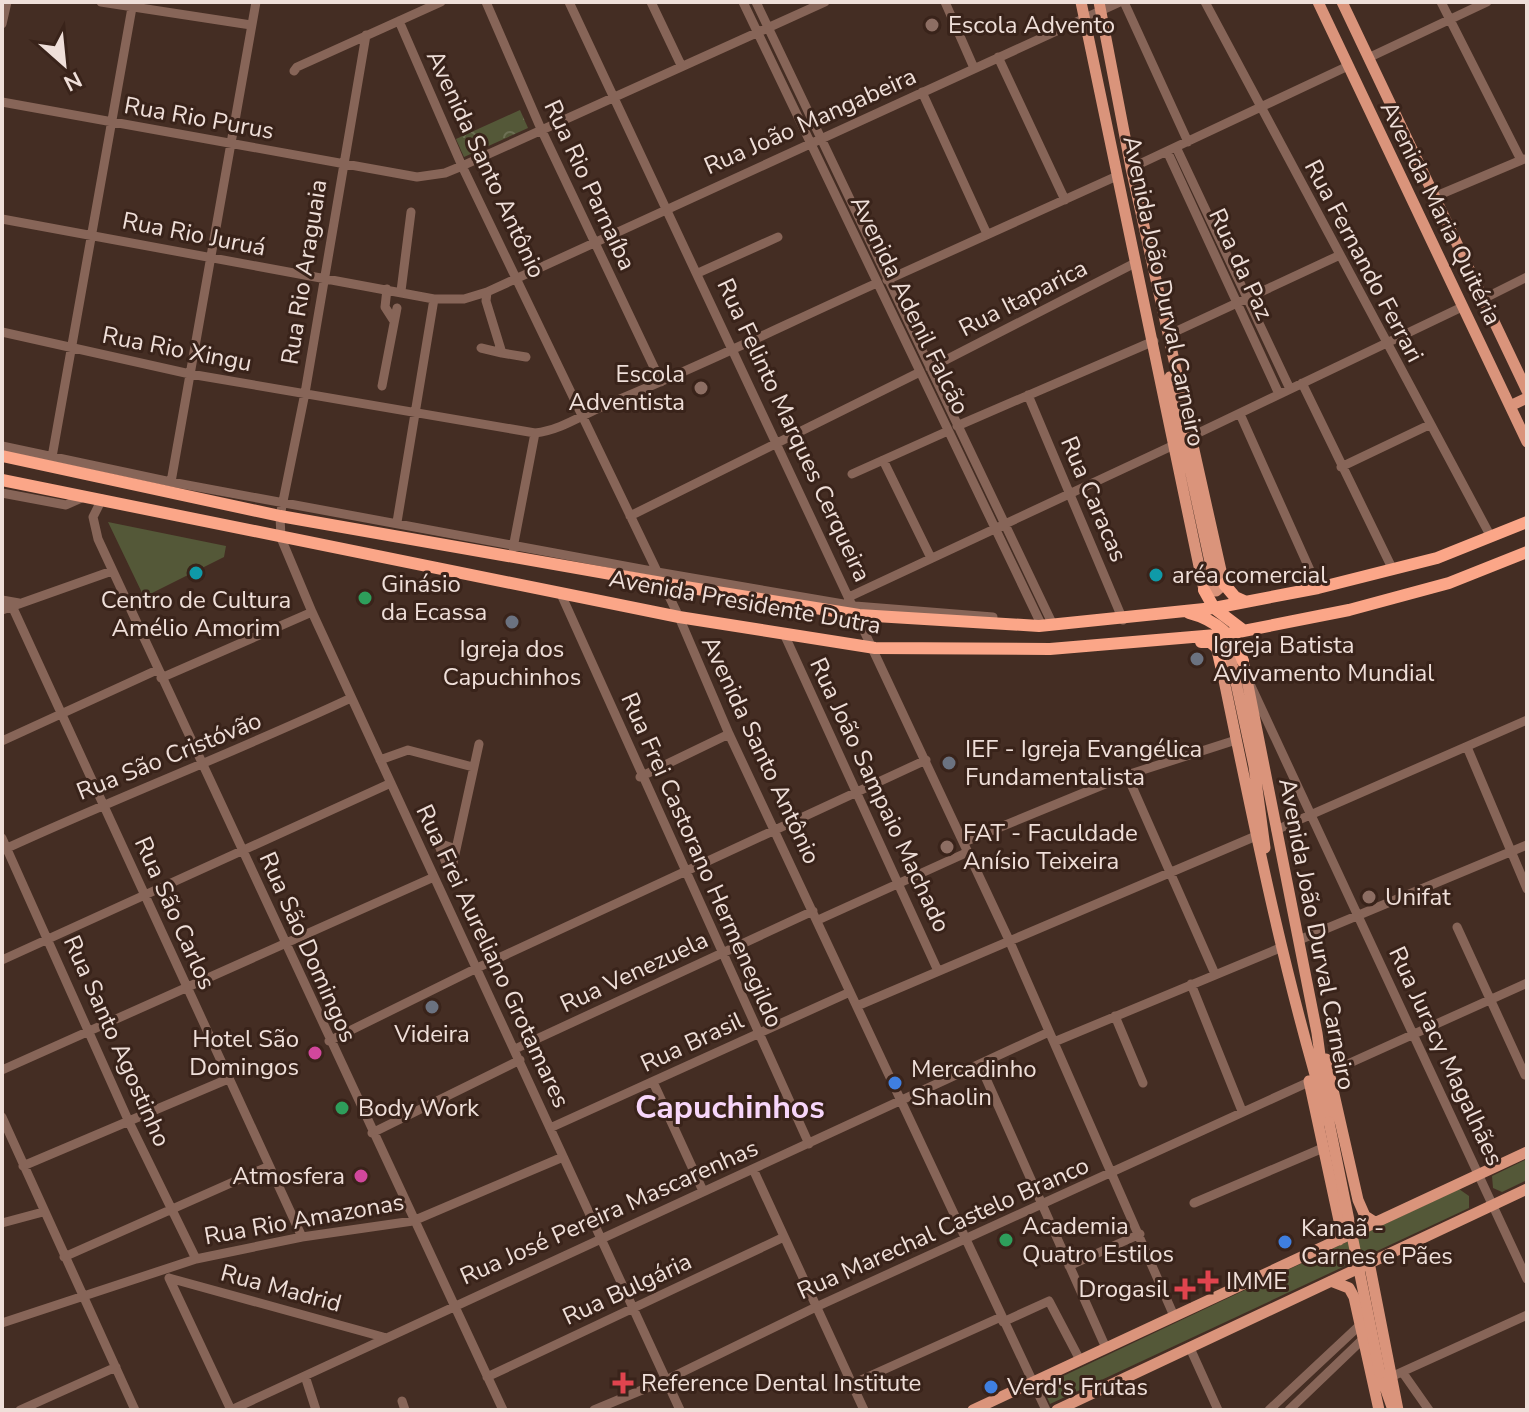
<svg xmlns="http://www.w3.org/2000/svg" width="1529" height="1412" font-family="'Nunito Sans',sans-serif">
<defs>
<pattern id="park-crowns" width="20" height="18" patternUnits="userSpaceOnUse" patternTransform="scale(2)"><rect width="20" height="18" fill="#545838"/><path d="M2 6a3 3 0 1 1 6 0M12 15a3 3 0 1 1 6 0" fill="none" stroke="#6d7054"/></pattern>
</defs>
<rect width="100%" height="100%" fill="#442d23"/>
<path fill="url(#park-crowns)" d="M520,110L528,128L464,157L456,139Z"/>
<path fill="#545838" d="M108,522L226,546L224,557L144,597Z
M1527,1159V1180L1502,1192L1493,1188L1492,1176Z
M1459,1189L1469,1196V1208L1050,1404L1042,1386Z"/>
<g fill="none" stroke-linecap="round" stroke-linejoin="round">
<path stroke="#876558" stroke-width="9" d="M101,2L251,25
M486,2L541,129L661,382
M569,2L1009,940L1174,1316
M651,2L681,65
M743,2L1042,626
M756,2L1053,625
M945,2L974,68
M1124,2L1188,142
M1205,2L1491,537
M1441,2L1521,160
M399,21L462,166L679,617L729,734L1046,1410
M2,24L7,2
M366,35L305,393L280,516L281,538L312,612L680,1410
M998,57L1065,200
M1368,58L1487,2
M294,71L297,67L441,2
M922,92L987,234
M2,102L417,177L445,173L462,166L825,2
M1176,147L1290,389
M1167,151L1279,394
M1131,168L1346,67
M1434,197L1524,159
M2,219L434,299H464L487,292L1120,2
M698,273L778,237
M887,280L1117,176
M387,289L385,307L394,321
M401,291L411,212
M487,292L486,301L502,353L526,357
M1483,299L1527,277
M2,332L190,374L535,433C562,430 583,414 608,404C699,367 788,323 877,283
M1168,335L1338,256
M481,348L502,353
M930,368L1135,263
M1302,383L1393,570
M382,386L397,308
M1028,395L1123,620
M1240,414L1318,588
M957,426L1154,341
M1192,436L1462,307
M2,446L171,482L657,572L855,606L993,617
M52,457L133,2
M883,460L931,558
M1341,467L1429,425
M852,474L948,431
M171,482L256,2
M2,493L66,505L84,497
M102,499L93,517L98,539L503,1410
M630,516L920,372
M397,522L434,299
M513,548L535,433
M560,592L809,1144
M851,596L1174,445
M2,600L19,603
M12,606L302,1237
M2,610L112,571
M785,636L938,971
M161,678L312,612
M1250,684L1527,1279
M2,741L157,670
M1467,747L1527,889
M380,760L408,750L473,767
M1127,775L1215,974
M640,777L729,734
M1276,830L1527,720
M2,838L129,1122L196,1259
M964,842L1127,775L1236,740
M456,849L438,843L446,863L452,865L453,863L479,744
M3,850C118,797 236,752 351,698
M818,920L968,852
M1457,927L1525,1075
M1299,940L1527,845
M2,960L391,783
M1191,984L1242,1111
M857,1006L1256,836
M1115,1016L1143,1083
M329,1041L477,968L926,760
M1054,1042L1280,948
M515,1049L813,911
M980,1065L1106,1348
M2,1070L434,877
M1330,1072L1527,983
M653,1082L703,1191
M2,1117L135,1410
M550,1128L850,992
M372,1133L520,1060
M23,1166L228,1079
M753,1169L864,1410
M1194,1203L1323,1148
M2,1223L43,1212
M64,1257L267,1167
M1069,1266L1140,1234
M169,1278L383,1337
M169,1278L231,1410
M1003,1322L1049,1301L1080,1360
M2,1323L196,1259L302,1237L413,1221L563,1157
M1190,1348L1218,1410
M1403,1373L1429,1410
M305,1376L316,1410
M1393,1376L1527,1315
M487,1377L784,1237
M852,1384L1001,1317
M402,1401L405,1410
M20,1410L116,1367
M231,1410L1049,1032
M594,1410L666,1380L816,1307L1309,1082
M1269,1410L1360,1325
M1289,1410L1363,1339"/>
<path stroke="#da947b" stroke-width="11" d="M1081,2L1204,590L1216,591L1224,584L1131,168L1099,2
M1318,2L1527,442
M1342,2L1527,391
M1170,377L1214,580
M1510,406L1527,398
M1229,649L1243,661L1246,675L1317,1033L1329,1122C1283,972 1253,820 1221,666L1224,653Z
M1232,664L1254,766L1265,848
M1326,1059L1358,1200L1365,1216L1376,1223
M1309,1081L1340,1225L1339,1240
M1369,1262L1398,1410
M1331,1281L1349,1288L1354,1297L1379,1410
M1380,1373L1393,1410
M973,1410L1527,1152
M1057,1410L1527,1189"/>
<path stroke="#fba688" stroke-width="12" d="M2,456L280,516L679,586L859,615L1039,626L1214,608L1318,588L1437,558L1527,522
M2,480L679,617L875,648L1050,649L1228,634L1349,610L1449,583L1527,552
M1224,584L1235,597L1246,602
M1204,590L1214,608L1243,630
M1189,613C1216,620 1234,635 1243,661
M1201,642H1210L1217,648L1221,666"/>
<path stroke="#da947b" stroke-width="11" d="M1329,1122L1380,1373"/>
</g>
<g fill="#8d6e63" stroke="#39231a" stroke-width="3">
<circle cx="932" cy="25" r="8"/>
<circle cx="701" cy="388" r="8"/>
<circle cx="947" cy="847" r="8"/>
<circle cx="1369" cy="897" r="8"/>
</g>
<g fill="#0f9aa8" stroke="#39231a" stroke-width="3">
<circle cx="196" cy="573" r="8"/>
<circle cx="1156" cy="575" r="8"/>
</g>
<g fill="#2e9e5b" stroke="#39231a" stroke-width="3">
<circle cx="365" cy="598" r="8"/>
<circle cx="342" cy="1108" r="8"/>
<circle cx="1006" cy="1240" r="8"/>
</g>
<g fill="#6b7280" stroke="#39231a" stroke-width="3">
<circle cx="512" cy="622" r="8"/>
<circle cx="1197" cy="659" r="8"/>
<circle cx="949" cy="763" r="8"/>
<circle cx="432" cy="1007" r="8"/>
</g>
<g fill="#d1479c" stroke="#39231a" stroke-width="3">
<circle cx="315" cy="1053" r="8"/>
<circle cx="361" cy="1176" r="8"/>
</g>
<g fill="#3f7fe0" stroke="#39231a" stroke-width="3">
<circle cx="895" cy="1083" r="8"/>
<circle cx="1285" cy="1242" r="8"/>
<circle cx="991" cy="1387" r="8"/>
</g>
<g fill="#e0444e" stroke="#39231a" stroke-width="3">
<path d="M1204 1269h8v8h8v8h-8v8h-8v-8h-8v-8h8z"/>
<path d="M1181 1277h8v8h8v8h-8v8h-8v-8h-8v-8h8z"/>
<path d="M619 1371h8v8h8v8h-8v8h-8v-8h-8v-8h8z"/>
</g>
<g text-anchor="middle" stroke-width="6" stroke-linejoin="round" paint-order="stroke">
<g font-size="24" fill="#efdfd9" stroke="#39231a" text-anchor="start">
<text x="948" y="33">Escola Advento</text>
<text x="685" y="382" text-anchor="end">Escola<tspan x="685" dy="28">Adventista</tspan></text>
<text x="1172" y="583">aréa comercial</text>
<text x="381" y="592">Ginásio<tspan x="381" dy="28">da Ecassa</tspan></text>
<text x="196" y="608" text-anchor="middle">Centro de Cultura<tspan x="196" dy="28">Amélio Amorim</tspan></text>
<text x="1213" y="653">Igreja Batista<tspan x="1213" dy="28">Avivamento Mundial</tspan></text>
<text x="512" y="657" text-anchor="middle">Igreja dos<tspan x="512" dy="28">Capuchinhos</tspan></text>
<text x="965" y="757">IEF - Igreja Evangélica<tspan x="965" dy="28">Fundamentalista</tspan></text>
<text x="963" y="841">FAT - Faculdade<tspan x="963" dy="28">Anísio Teixeira</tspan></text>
<text x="1385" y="905">Unifat</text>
<text x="432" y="1042" text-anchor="middle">Videira</text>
<text x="299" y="1047" text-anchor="end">Hotel São<tspan x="299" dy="28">Domingos</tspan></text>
<text x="911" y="1077">Mercadinho<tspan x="911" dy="28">Shaolin</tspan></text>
<text x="358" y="1116">Body Work</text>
<text x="345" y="1184" text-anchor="end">Atmosfera</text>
<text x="1022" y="1234">Academia<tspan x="1022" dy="28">Quatro Estilos</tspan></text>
<text x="1301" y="1236">Kanaã -<tspan x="1301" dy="28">Carnes e Pães</tspan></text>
<text x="1226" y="1289">IMME</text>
<text x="1169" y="1297" text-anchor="end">Drogasil</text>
<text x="641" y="1391">Reference Dental Institute</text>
<text x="1007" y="1395">Verd's Frutas</text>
</g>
<g font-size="24" fill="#efdfd9" stroke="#39231a">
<text transform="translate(199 118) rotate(10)" y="8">Rua Rio Purus</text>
<text transform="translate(810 121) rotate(-24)" y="8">Rua João Mangabeira</text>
<text transform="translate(486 164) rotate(65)" y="8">Avenida Santo Antônio</text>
<text transform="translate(590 185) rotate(65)" y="8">Rua Rio Parnaíba</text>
<text transform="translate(1441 213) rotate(64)" y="8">Avenida Maria Quitéria</text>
<text transform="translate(194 234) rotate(11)" y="8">Rua Rio Juruá</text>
<text transform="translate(1364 261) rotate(62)" y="8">Rua Fernando Ferrari</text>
<text transform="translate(1241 264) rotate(65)" y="8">Rua da Paz</text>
<text transform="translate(304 272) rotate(-81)" y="8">Rua Rio Araguaia</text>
<text transform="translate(1164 291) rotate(78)" y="8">Avenida João Durval Carneiro</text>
<text transform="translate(1023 298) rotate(-27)" y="8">Rua Itaparica</text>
<text transform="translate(910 305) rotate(64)" y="8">Avenida Adenil Falcão</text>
<text transform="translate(177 349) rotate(11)" y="8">Rua Rio Xingu</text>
<text transform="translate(794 430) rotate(65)" y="8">Rua Felinto Marques Cerqueira</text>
<text transform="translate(1094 499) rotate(67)" y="8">Rua Caracas</text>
<text transform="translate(745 602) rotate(10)" y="8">Avenida Presidente Dutra</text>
<text transform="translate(761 750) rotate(65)" y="8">Avenida Santo Antônio</text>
<text transform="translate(169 756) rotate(-22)" y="8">Rua São Cristóvão</text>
<text transform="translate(880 795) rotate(65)" y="8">Rua João Sampaio Machado</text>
<text transform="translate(702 860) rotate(66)" y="8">Rua Frei Castorano Hermenegildo</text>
<text transform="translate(175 913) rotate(66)" y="8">Rua São Carlos</text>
<text transform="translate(1317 934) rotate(79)" y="8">Avenida João Durval Carneiro</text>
<text transform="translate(308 947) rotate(66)" y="8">Rua São Domingos</text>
<text transform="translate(493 956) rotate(65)" y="8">Rua Frei Aureliano Grotamares</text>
<text transform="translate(634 972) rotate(-25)" y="8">Rua Venezuela</text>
<text transform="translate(117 1041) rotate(66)" y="8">Rua Santo Agostinho</text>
<text transform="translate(692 1042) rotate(-25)" y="8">Rua Brasil</text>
<text transform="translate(1446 1056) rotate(65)" y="8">Rua Juracy Magalhães</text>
<text transform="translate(609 1212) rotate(-24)" y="8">Rua José Pereira Mascarenhas</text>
<text transform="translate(304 1219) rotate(-10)" y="8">Rua Rio Amazonas</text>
<text transform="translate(943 1228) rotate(-24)" y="8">Rua Marechal Castelo Branco</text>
<text transform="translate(281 1288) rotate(15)" y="8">Rua Madrid</text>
<text transform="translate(627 1289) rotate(-25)" y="8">Rua Bulgária</text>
</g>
<g font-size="32" font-weight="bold" fill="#f7d6fa" stroke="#39231a">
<text x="730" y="1118">Capuchinhos</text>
</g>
</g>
<rect width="1529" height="1412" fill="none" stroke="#efdfd9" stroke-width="8"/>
<g transform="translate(64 64) rotate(153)" stroke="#39231a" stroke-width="6" paint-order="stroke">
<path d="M0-6L14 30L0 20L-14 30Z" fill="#efdfd9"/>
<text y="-12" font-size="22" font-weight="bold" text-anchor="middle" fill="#efdfd9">N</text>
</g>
</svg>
